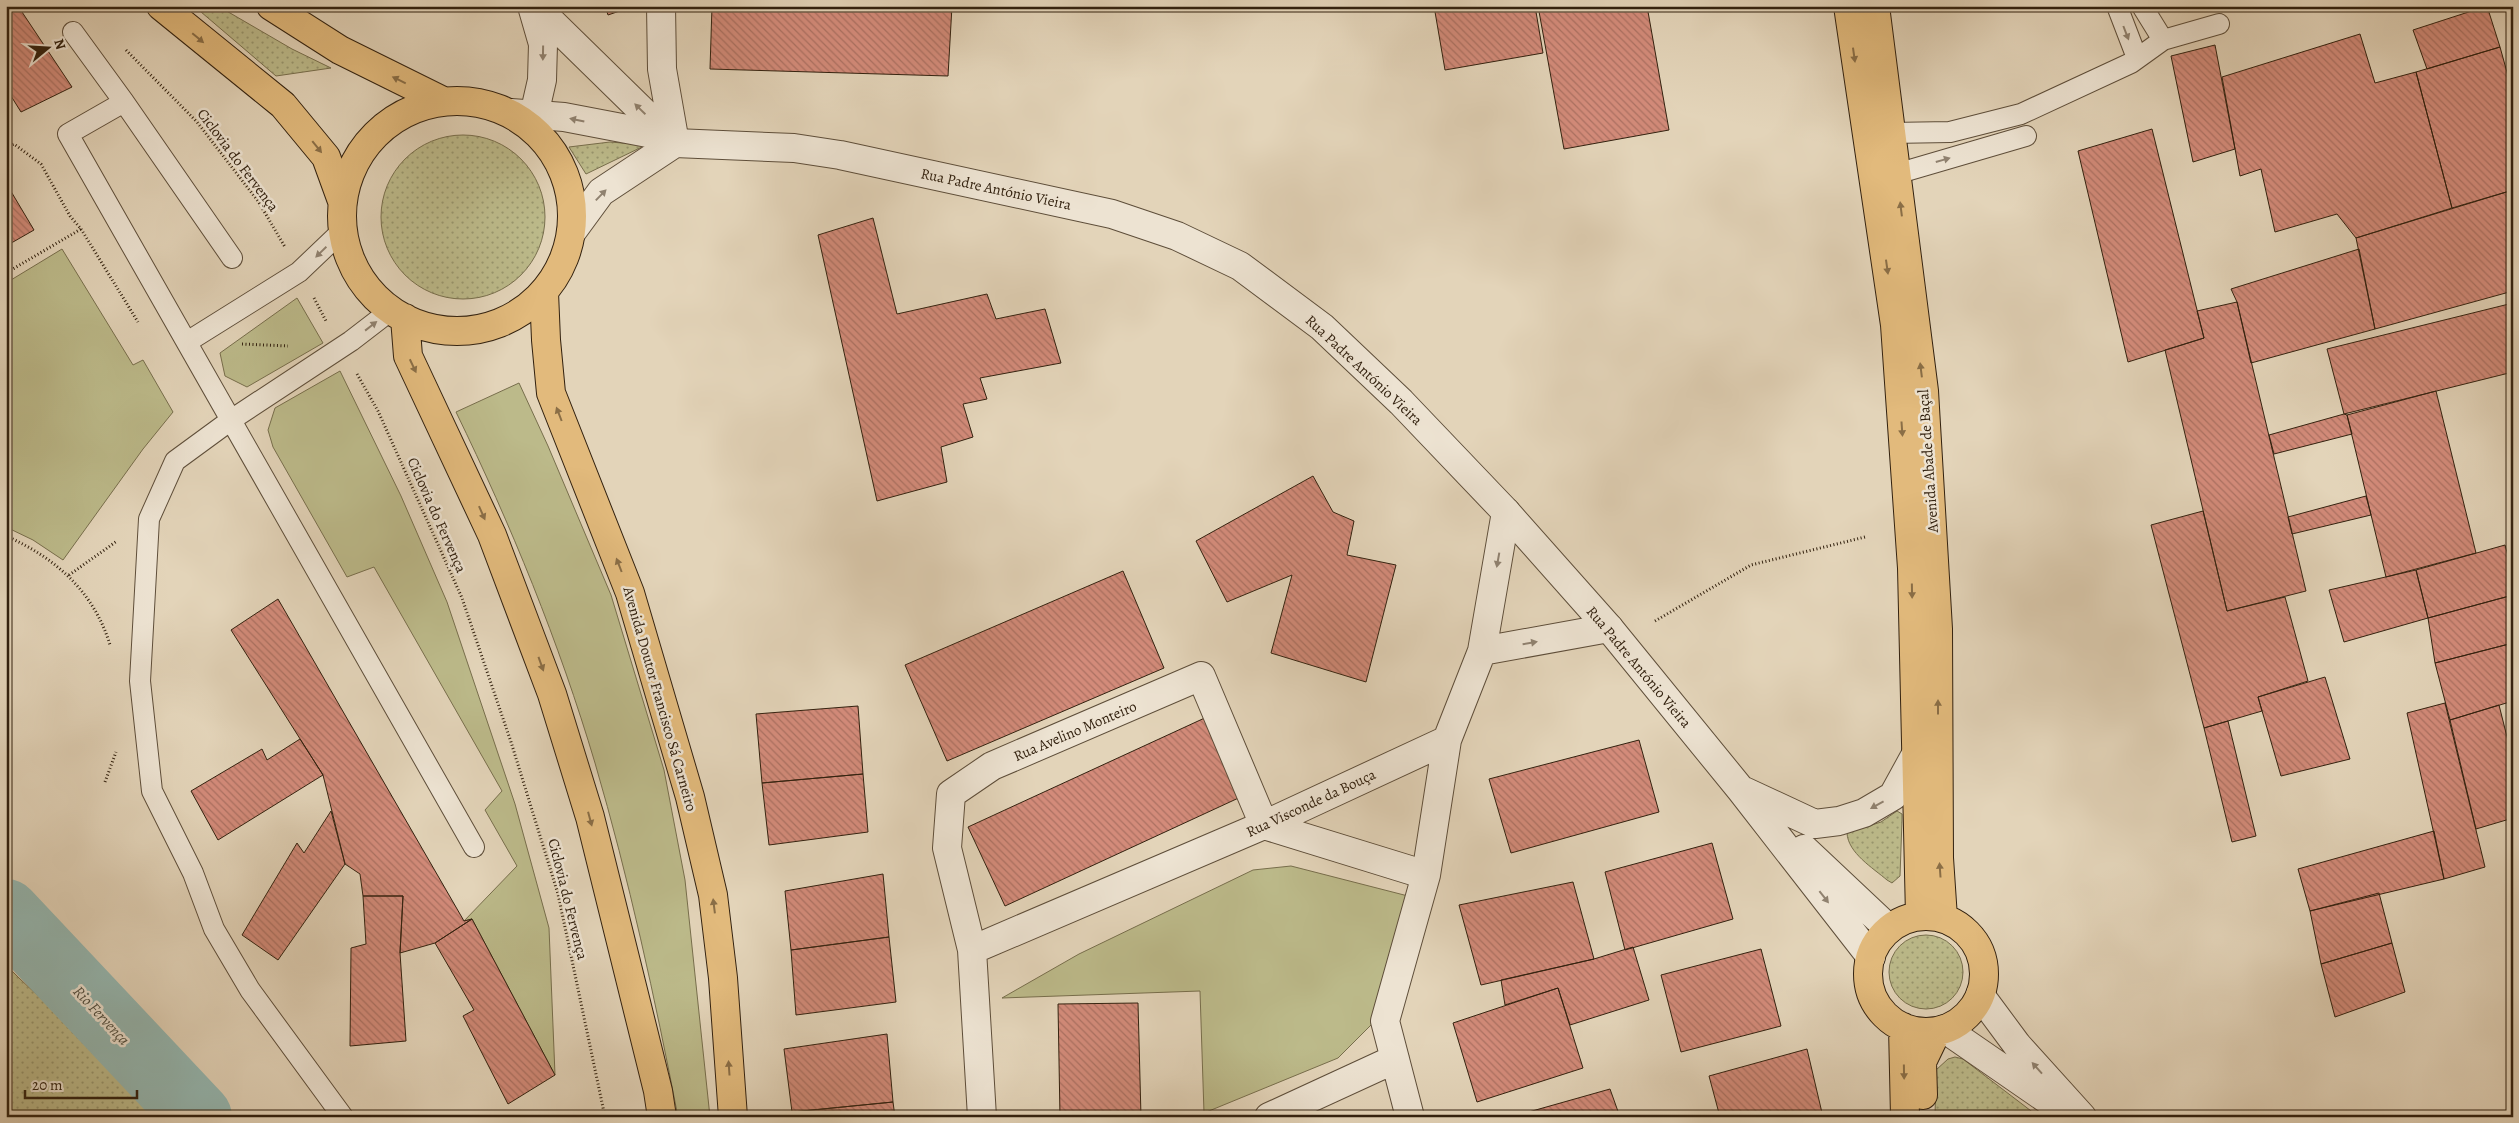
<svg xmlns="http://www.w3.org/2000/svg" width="2519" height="1123" font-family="Alegreya,serif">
<defs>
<pattern id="grass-dots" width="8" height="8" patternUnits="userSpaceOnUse" patternTransform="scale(1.25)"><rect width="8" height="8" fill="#bcba8a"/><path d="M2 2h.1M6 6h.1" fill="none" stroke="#99976f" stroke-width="1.8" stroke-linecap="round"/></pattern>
<pattern id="building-back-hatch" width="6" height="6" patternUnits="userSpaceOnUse" patternTransform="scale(1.25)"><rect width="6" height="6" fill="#d38b7a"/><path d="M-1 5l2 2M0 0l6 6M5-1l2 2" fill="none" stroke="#ac7162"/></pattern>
</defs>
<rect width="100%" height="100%" fill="#e3d4b9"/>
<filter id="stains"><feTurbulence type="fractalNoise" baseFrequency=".004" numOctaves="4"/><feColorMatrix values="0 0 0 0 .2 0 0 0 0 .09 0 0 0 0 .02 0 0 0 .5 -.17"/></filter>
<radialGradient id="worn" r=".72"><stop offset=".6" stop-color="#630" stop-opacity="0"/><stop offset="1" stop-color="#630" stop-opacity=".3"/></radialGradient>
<path fill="url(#grass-dots)" stroke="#776e4c" d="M194,6H218L292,49L331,68L276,76Z
M381 217a82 82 0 1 1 164 0a82 82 0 1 1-164 0Z
M610,142L646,145L586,174L569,147Z
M1897,811L1902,814V820L1900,876L1892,883L1887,880C1873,868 1848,853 1847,833L1881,822Z
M1889 972a37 37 0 1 1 74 0a37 37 0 1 1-74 0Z
M6,965L19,978L168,1117H6Z
M1955,1057L1963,1059L2039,1117H1935L1936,1070L1948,1059Z"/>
<path fill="#bcba8a" stroke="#776e4c" d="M62,249L133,365L143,360L173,412L143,449L63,560L33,540L6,527V283Z
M297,298L323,343L247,387L225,376L220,353Z
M340,371L401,496L447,602L515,804L549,928L555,1075L472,919L464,921L517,866L485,810L502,791L374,567L347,577L273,447L268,430L275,408Z
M519,383L548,446L611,595L664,770L685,880L710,1117H678C655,998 629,879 595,763C559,642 511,525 456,412Z
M1291,866L1408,896L1372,1024L1338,1058L1204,1113L1200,991L1002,998L1079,954L1253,870Z"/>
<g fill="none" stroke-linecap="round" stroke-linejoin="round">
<path stroke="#95b8b2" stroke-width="68" d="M6,913L198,1117"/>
</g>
<path fill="url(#building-back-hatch)" stroke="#32210f" d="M6,6H18L72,87L21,112L11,96L6,99Z
M591,6H605L592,10Z
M605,6H634L608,15Z
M712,6H952L948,76L710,69Z
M1434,6H1535L1543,53L1445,70Z
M1538,6H1647L1669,130L1564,149Z
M2487,6L2500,47L2427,69L2413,30Z
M2360,34L2375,83L2416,72L2452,208L2356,238L2337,214L2275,232L2261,169L2240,176L2222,77Z
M2215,45L2235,149L2193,162L2171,56Z
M2500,47L2513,94V190L2452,208L2416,72Z
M2152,129L2204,338L2128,362L2078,151Z
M6,183L34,230L6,246Z
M2513,190V291L2375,329L2356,238Z
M873,218L897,314L987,294L996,319L1045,309L1061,363L980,378L987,399L963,404L973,437L941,447L947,482L877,501L818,235Z
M2359,249L2375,329L2251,363L2237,302L2231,289Z
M2237,302L2306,591L2227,611L2165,350L2204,338L2197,311Z
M2513,303V372L2344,414L2327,349Z
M2436,391L2476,553L2386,577L2347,415Z
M2344,414L2347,415L2352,434L2274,454L2269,435Z
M1313,476L1333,512L1354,521L1347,555L1396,565L1366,682L1271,653L1292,575L1227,602L1196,541Z
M2366,496L2371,515L2292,534L2288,517Z
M2203,511L2227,611L2285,597L2308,681L2258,697L2262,711L2204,728L2151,525Z
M2505,545L2513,574V595L2428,618L2416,570Z
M2416,570L2428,618L2344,642L2329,590Z
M1123,571L1164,668L947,761L905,665Z
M2513,595V643L2435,663L2428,618Z
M278,599L464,921L472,919L435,943L400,953L403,896H363L360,874L345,864L323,775L231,630Z
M2513,643V701L2450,720L2435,663Z
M2325,677L2350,759L2281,776L2258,697Z
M2445,703L2485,867L2444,879L2407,713Z
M2499,705L2513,761V818L2476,829L2450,720Z
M858,706L863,774L762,783L756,714Z
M1209,716L1245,795L1005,906L968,827Z
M2228,721L2256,836L2232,842L2204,728Z
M300,739L323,775L218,840L191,791L262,749L267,760Z
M1639,740L1659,812L1511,853L1489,779Z
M863,774L868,832L769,845L762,783Z
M331,811L345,864L278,960L242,935L297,843L304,853Z
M2434,831L2444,879L2310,911L2298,869Z
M1712,843L1733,919L1625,950L1605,872Z
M883,874L889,937L791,950L785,891Z
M1573,882L1594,959L1481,985L1459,905Z
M2379,893L2392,943L2321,964L2310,911Z
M363,896H403L400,953L406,1041L350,1046L351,948L366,944Z
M472,919L555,1075L508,1104L463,1016L474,1010L435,943Z
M889,937L896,1002L796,1015L791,950Z
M2392,943L2405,992L2335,1017L2321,964Z
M1633,947L1649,1000L1570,1025L1558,988L1505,1005L1501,980L1594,959Z
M1761,949L1781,1026L1681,1052L1661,975Z
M1558,988L1583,1068L1477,1102L1453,1023Z
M1138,1003L1141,1117H1060L1058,1004Z
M887,1034L893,1102L792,1112L784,1049Z
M1807,1049L1823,1117H1720L1709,1076Z
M1610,1089L1620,1117H1511Z
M893,1102L895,1117H792V1112Z"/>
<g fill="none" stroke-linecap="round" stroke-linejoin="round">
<g stroke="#5e4e3a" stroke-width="22">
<path id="service" d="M2117,6L2137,58
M2142,6L2163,40
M73,32L124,102L232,258
M124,102L68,134L474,847
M1890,133L1950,132L2021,114L2131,63L2163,40L2219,24
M1896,174L2026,136
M187,342L299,272L342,231
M343,1117L250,990L214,929L193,873L152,791L140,681L149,519L175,461L231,420L351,341L390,311"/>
</g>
<g stroke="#5e4e3a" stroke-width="30">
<path id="minor" d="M532,6L543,44L542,80L534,115
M535,6L675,143
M661,6L662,69L675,143
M1482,651L1609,628
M972,950L1264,825L1447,740
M982,1117L972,950L947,848L951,794L992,766L1201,676L1264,825L1426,875
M1269,1117L1395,1059
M1410,1117L1385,1021L1426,875L1447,740L1482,651L1506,512"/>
</g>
<g stroke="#5e4e3a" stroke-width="30">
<path id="tertiary" d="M511,113L564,117L653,134L675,143L794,148L840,155L1112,214L1177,236L1240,266L1322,327L1401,402L1506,512L1609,628L1741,790L1871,957
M571,233L601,192L675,143
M1744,791L1815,824L1839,821L1864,813L1893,796L1916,754
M1804,849L1889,929
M1980,995L2017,1045L2082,1117
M1945,1029L2061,1109"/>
</g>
<g stroke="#32210f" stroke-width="30">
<path id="primary" d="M161,6L283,105L326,157L342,201
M271,6L340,50L443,101
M1848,6L1895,325L1912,568L1920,916
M1875,6L1924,391L1938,629L1939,858L1943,918
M342 216a115 115 0 1 1 230 0a115 115 0 1 1-230 0Z
M544,292L546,340L551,393L630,593L690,797L713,895L723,978L733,1117
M405,318L408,356L492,535L552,694L590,817L658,1091L662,1117
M1868 974a58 58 0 1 1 116 0a58 58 0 1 1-116 0Z
M1903,1027L1905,1117
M1923,1095L1922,1062L1937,1031"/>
</g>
<path stroke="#32210f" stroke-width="3" stroke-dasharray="1 2.5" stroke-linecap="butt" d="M126,50L197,122L258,201L285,247
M6,147L14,144L41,164L70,216L81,229L6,273
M81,229L138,322
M314,298L326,321
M242,344L288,346
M357,374L378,411L462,598L511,742L558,894L605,1117
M6,536C56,558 94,592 110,645
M69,575L117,541
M1655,621L1751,565L1865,537
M105,782L116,752"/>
<use href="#service" stroke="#ede3d2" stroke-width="20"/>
<use href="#minor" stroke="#ede3d2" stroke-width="28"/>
<use href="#tertiary" stroke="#ede3d2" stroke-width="28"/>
<use href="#primary" stroke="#e2ba7c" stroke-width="28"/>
</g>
<defs><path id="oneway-solid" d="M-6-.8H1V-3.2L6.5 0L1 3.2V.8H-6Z" transform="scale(1.25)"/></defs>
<g fill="#908270">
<use href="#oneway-solid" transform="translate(2126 33) rotate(69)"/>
<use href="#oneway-solid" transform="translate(543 53) rotate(91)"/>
<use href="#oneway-solid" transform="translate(640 109) rotate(-136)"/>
<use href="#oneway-solid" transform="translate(577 120) rotate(-168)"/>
<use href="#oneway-solid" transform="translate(1943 160) rotate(-16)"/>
<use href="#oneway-solid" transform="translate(601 195) rotate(-46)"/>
<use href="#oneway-solid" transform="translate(321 252) rotate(136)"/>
<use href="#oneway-solid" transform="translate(371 326) rotate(-38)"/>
<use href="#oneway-solid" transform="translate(1498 560) rotate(100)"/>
<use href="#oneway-solid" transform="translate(1530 643) rotate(-10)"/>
<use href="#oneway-solid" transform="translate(1877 805) rotate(151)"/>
<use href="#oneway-solid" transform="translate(1824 897) rotate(52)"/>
<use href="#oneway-solid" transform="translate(2037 1068) rotate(-132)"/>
</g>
<g fill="#8a6e46">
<use href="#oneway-solid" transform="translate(198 38) rotate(40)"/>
<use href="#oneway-solid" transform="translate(1854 55) rotate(82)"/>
<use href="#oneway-solid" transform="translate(399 80) rotate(-154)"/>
<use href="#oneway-solid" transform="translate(317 147) rotate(51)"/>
<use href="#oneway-solid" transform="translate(1901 209) rotate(-97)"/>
<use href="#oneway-solid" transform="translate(1887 267) rotate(82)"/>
<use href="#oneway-solid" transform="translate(413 366) rotate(65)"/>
<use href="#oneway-solid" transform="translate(1921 370) rotate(-97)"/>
<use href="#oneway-solid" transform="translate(559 414) rotate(-111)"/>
<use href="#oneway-solid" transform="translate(1902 429) rotate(86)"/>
<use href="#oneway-solid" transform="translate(482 513) rotate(66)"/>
<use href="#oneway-solid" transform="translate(619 565) rotate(-111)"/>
<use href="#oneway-solid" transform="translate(1912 591) rotate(89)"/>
<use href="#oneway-solid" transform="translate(541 664) rotate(70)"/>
<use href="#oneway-solid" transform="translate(1938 707) rotate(-90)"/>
<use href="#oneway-solid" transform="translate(590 819) rotate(75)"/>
<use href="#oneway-solid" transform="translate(1940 870) rotate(-94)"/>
<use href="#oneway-solid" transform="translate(714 906) rotate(-97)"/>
<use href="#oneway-solid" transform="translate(729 1068) rotate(-94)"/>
<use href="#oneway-solid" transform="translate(1904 1072) rotate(89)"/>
</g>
<g text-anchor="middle" stroke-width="5" stroke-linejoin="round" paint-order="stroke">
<g font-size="15" fill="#32210f" stroke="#ede3d2">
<text transform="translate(238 160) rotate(53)" y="5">Ciclovia do Fervença</text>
<text transform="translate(996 189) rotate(12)" y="5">Rua Padre António Vieira</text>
<text transform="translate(1364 370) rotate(43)" y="5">Rua Padre António Vieira</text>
<text transform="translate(1928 461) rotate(-94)" y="5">Avenida Abade de Baçal</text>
<text transform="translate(437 515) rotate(66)" y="5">Ciclovia do Fervença</text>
<text transform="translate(1639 667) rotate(50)" y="5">Rua Padre António Vieira</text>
<text transform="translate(660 699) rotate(74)" y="5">Avenida Doutor Francisco Sá Carneiro</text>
<text transform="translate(1075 731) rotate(-23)" y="5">Rua Avelino Monteiro</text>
<text transform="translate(1311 803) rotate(-25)" y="5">Rua Visconde da Bouça</text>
<text transform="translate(568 899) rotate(76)" y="5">Ciclovia do Fervença</text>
</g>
<g font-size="16" font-style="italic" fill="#504e40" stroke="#ede3d2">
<text transform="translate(102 1015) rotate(47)" y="6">Rio Fervença</text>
</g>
</g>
<rect width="2519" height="1123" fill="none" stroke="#e3d4b9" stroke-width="25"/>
<rect x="8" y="8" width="2504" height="1108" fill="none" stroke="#32210f" stroke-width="2.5"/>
<rect x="12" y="12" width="2494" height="1098" fill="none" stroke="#32210f"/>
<g transform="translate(48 48) rotate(72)" stroke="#ede3d2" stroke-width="4" paint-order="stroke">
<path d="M0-4L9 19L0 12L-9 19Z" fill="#32210f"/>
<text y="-8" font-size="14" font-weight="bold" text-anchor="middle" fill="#32210f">N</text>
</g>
<path d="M25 1090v8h112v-8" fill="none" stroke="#32210f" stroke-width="2.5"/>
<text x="32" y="1090" font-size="15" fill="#32210f" stroke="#ede3d2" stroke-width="4" paint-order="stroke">20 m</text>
<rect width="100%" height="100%" filter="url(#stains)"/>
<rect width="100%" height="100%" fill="url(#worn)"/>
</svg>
